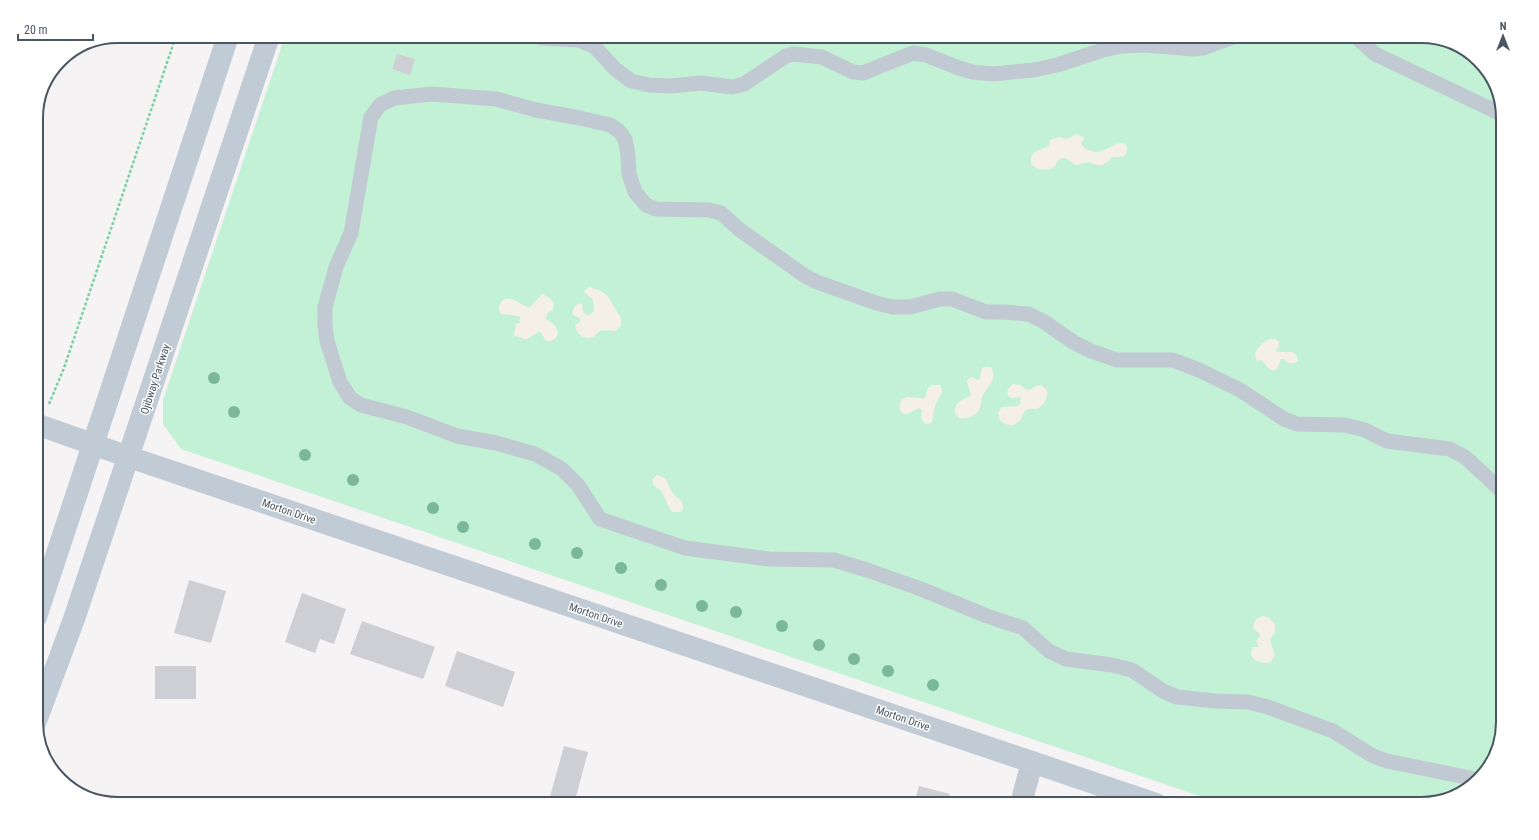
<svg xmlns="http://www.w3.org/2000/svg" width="1539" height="840" font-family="'Roboto Condensed',sans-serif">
<rect width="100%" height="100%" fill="#f5f3f3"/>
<path fill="#c3f1d5" d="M285,36H1421L1457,45L1489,73L1503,113V722L1494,758L1462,793L1421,804H1223L181,449L163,424V400Z"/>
<path fill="#f5f0e5" d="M1077,134L1084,138L1081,144C1084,148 1087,150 1092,151C1106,156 1112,140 1126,144L1127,149L1126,154L1122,157H1111L1109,161L1102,165H1097L1088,162L1076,165C1072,163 1067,157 1062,158C1058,159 1057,163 1055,166C1049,172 1037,170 1031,164C1030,150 1039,151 1049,146L1050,140L1059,137L1067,139Z
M589,287L599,290L607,295L621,318V325L616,331L601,330L593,337L587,338C581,337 575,331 575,325L579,323L581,319L573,315L572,313L575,306L579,303L582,304L583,312L587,315L591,314L594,311L593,300L584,292L585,290Z
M542,294L550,298L554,304L553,310L547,313L546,319C549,321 552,322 554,325C562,333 556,342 546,341L540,331L527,339H524L514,335L516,324L520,323V317L518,316L501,314C499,311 498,308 500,304C507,290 521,307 530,307Z
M1269,339H1275L1279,342V347L1276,349L1277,352H1293L1297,356L1298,361L1294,363H1288L1284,359H1281L1277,369L1272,371L1268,368L1262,360L1257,361C1257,360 1255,355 1255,355C1255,349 1264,342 1269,339Z
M983,367H991C998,380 988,385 983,395C981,400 981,406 979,410C977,415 964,420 960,418C959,418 956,414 955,413C954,401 963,401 971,395L967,381L969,378L972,377L977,380L980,379L981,371Z
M1013,384L1020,385L1027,390C1033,390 1035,385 1041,385L1047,390C1048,397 1044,407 1036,409C1033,409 1030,408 1027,410C1023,412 1023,416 1020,420C1014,427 1005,426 1000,420L998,413L1002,407L1018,406L1020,404L1021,397L1011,398L1007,394L1008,389Z
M932,385H940C945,393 937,399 935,407C933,413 934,417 931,423L927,424C920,420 921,417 922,410L919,408L907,414L902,413C900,410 899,407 900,403C905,392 917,400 925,398L928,388Z
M658,475C671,480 666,484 672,492C674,496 678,498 682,501L683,509L681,512H674L671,511L661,490L654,486L652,480L656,476Z
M1264,616L1269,618L1275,624V632L1270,640L1275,655L1271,662C1260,665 1246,659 1253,647H1259L1256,641L1260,637V634L1253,628C1254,621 1256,617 1264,616Z"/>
<path fill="#cdcfd5" d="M397,54L415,59L410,75L392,69Z
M189,580L226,591L211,643L174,633Z
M302,593L346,609L334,644L320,639L315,653L285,642Z
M362,621L435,647L423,679L350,654Z
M457,651L515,672L503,707L445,686Z
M155,666H196V699H155Z
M564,746L588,752L574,804H548Z
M919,786L950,794L947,804H914Z
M893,798L913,804H892Z"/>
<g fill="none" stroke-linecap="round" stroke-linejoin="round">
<path stroke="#7ad0a6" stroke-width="2.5" stroke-dasharray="3 2" stroke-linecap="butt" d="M49,404L64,368L176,36"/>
<path stroke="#c1cad2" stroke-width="15" d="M538,36L542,38L579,40L595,47L614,68L631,81L649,85L671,86L701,83L732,87L744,84L786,56L793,54L822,57L853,72L863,73L913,53L926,55L959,68L973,72L993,74L1034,70L1057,65L1103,50L1122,46L1145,45L1194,49L1203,48L1236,36
M1355,36L1375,54L1495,111L1503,116
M1475,779L1387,761L1373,756L1333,731L1268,707L1248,702L1216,701L1177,697L1163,691L1132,670L1112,665L1066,659L1049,651L1023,628L987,616L921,589L867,570L834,560L769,559L685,548L600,519L578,485L562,469L535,454L496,443L457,436L407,417L361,405L350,398L340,382L327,341L325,325V307L336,267L351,233L371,117L380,105L394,98L432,94L496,99L536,110L580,118L610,125L619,131L625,139L628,155L629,174L635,192L646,205L656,209L709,210L721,213L740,230L805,276L817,282L876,303L893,307H910L940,299H952L986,312H1005L1028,314L1043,321L1073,342L1091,351L1117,360H1173L1199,370L1240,390L1284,419L1297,424L1345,425L1365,430L1387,441L1450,449L1465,457L1503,492"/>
<path stroke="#c1cad2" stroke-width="22" d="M1021,804L1032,762"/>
<path stroke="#c1cbd6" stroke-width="22" d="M36,424L129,457L1156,804
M36,617L228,36
M36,721L74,619L269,36"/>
</g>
<g fill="#7bb799">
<circle cx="214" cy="378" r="6"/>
<circle cx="234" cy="412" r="6"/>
<circle cx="305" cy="455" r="6"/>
<circle cx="353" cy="480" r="6"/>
<circle cx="433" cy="508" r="6"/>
<circle cx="463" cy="527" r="6"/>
<circle cx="535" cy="544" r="6"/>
<circle cx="577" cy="553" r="6"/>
<circle cx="621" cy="568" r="6"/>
<circle cx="661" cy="585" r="6"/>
<circle cx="702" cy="606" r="6"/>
<circle cx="736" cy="612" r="6"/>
<circle cx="782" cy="626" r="6"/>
<circle cx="819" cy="645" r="6"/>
<circle cx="854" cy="659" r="6"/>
<circle cx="888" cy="671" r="6"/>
<circle cx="933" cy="685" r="6"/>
</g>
<g text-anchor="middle" stroke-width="3" stroke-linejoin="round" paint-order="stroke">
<g font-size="11" fill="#4a5661" stroke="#fff">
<text transform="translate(155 379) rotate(-72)" y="4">Ojibway Parkway</text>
<text transform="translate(289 511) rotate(19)" y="4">Morton Drive</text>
<text transform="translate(596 615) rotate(19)" y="4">Morton Drive</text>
<text transform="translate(903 718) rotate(19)" y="4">Morton Drive</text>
</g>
</g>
<path d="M0 0H1539V840H0ZM118 43H1421A75 75 0 0 1 1496 118V722A75 75 0 0 1 1421 797H118A75 75 0 0 1 43 722V118A75 75 0 0 1 118 43Z" fill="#fff" fill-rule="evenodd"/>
<path fill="none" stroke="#4a5661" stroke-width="2" d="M118 43H1421A75 75 0 0 1 1496 118V722A75 75 0 0 1 1421 797H118A75 75 0 0 1 43 722V118A75 75 0 0 1 118 43Z"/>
<g transform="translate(1503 36)" stroke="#ffffff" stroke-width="3" paint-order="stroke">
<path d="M0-3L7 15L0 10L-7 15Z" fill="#4a5661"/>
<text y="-6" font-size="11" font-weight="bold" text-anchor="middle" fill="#4a5661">N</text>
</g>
<path d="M18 34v6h75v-6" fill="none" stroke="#4a5661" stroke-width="2"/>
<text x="24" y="34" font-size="12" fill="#4a5661" stroke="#ffffff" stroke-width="3" paint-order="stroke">20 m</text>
</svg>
